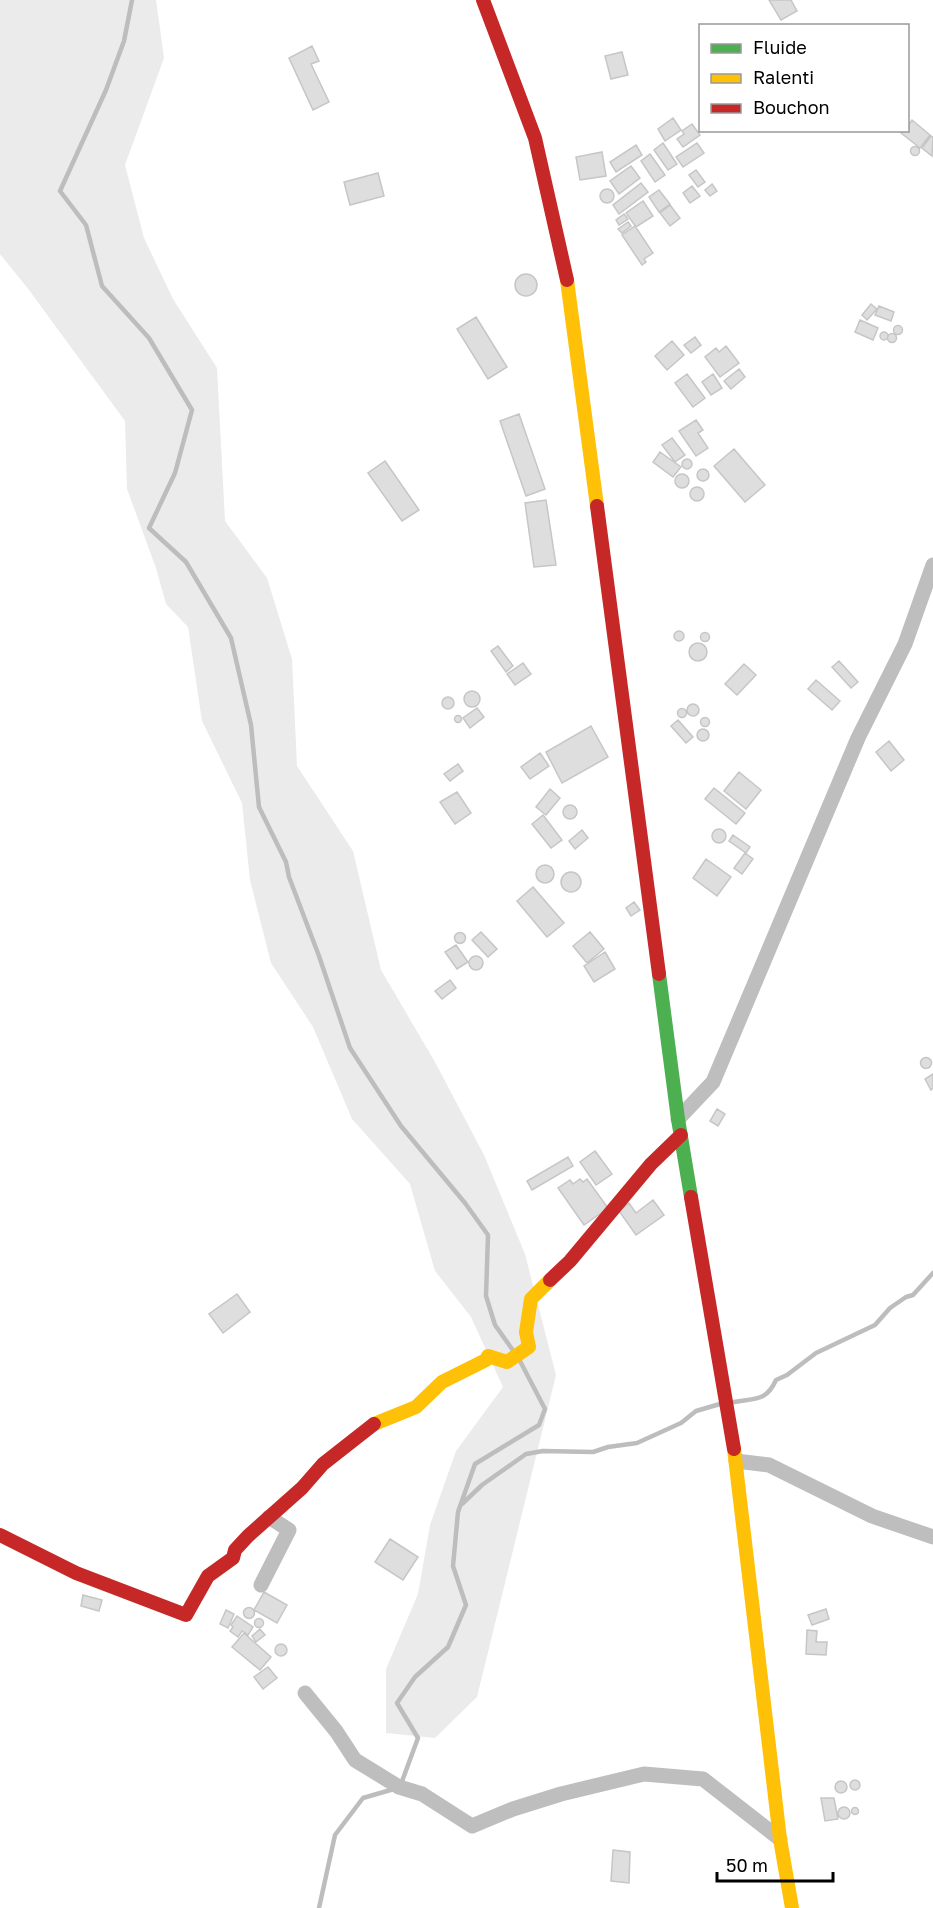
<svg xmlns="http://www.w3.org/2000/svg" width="933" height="1908" font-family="'Golos Text',sans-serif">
<rect width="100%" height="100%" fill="#fff"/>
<path fill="#ebebeb" d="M0,0H156L164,58L125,165L144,238L173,299L217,368L225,521L267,578L292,659L297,766L353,851L381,970L435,1062L484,1155L525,1254L556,1375L477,1697L435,1738L386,1733V1669L418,1594L430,1525L456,1451L503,1387L471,1317L435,1271L410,1184L352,1119L313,1027L271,963L250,880L242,803L202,721L188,627L166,604L156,568L127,489L125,421L29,290L0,254Z"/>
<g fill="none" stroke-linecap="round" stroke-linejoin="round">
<path stroke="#bdbdbd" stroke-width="4.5" d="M132,0L124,41L106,90L60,191L86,225L102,286L149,338L192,410L175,473L149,528L186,562L231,638L251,725L259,807L286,862L289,877L319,956L350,1048L401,1126L465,1203L488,1235L486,1296L495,1325L512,1349
M734,1402C755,1398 766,1402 776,1380L787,1375L816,1353L875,1325L890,1308L906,1297L913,1295L933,1273
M462,1504L482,1485L526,1454L543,1451L593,1452L608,1447L637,1443L681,1423L696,1411L720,1404
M401,1784L418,1738L397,1703L415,1677L448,1647L466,1605L453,1566L458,1512L475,1464L539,1425L545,1409L520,1361
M319,1908L335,1835L363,1798L394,1789"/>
</g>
<path fill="#dedede" stroke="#c6c6c6" stroke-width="1.5" d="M769,0H791L797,11L781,20Z
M312,46L319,61L311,64L329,102L313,110L289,58Z
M622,52L628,75L611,79L605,56Z
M673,118L681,130L665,141L658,129Z
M912,120L930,135L920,148L901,133L904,130H908V126Z
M692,124L700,135L683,147L677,139L684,134L682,131Z
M931,136L933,137L932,156L922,148Z
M663,143L677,164L668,170L654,150Z
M697,143L704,153L683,167L676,157Z
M636,145L642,155L616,172L610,162Z
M910.5 151a4.5 4.5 0 1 1 9 0a4.5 4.5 0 1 1-9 0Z
M602,152L606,176L580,180L576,157Z
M650,154L665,175L655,182L641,161Z
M631,166L640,178L619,194L610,181Z
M696,170L705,182L698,187L689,175Z
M378,173L384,196L350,205L344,182Z
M641,183L648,192L619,214L613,205Z
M712,184L717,191L710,196L705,190Z
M692,186L700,196L690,203L683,193Z
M600 196a7 7 0 1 1 14 0a7 7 0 1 1-14 0Z
M659,190L670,204L659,212L649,197Z
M643,201L653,216L636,227L626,213Z
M670,205L680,218L670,226L660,213Z
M624,214L628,219L619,225L616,220Z
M628,222L631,226L622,233L618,229Z
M635,226L653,253L644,259L646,262L642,265L622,235Z
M515 285a11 11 0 1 1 22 0a11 11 0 1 1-22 0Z
M871,304L877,309L867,320L862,315Z
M879,306L894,312L891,321L875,315Z
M476,317L507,367L488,379L457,329Z
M860,320L878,328L873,340L855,332Z
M893.5 330a4.5 4.5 0 1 1 9 0a4.5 4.5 0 1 1-9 0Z
M880 336a4 4 0 1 1 8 0a4 4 0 1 1-8 0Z
M887.5 338a4.5 4.5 0 1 1 9 0a4.5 4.5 0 1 1-9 0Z
M695,337L701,345L691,353L684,345Z
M672,341L684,355L667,370L655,356Z
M726,346L739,363L720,377L705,357L716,348L719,352Z
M739,369L745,377L731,389L724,381Z
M687,374L705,398L693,407L675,383Z
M713,374L722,388L711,395L702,382Z
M519,414L545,489L526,496L500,421Z
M696,420L703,430L698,433L708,448L696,456L679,431Z
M672,438L685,455L675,462L662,445Z
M734,449L765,485L745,502L714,466Z
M660,452L681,467L673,477L653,462Z
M682 464a5 5 0 1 1 10 0a5 5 0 1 1-10 0Z
M385,461L419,510L402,521L368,473Z
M697 475a6 6 0 1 1 12 0a6 6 0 1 1-12 0Z
M675 481a7 7 0 1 1 14 0a7 7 0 1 1-14 0Z
M690 494a7 7 0 1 1 14 0a7 7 0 1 1-14 0Z
M546,500L556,565L534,567L525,503Z
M674 636a5 5 0 1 1 10 0a5 5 0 1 1-10 0Z
M700.5 637a4.5 4.5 0 1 1 9 0a4.5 4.5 0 1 1-9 0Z
M689 652a9 9 0 1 1 18 0a9 9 0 1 1-18 0Z
M498,646L513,666L506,672L491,651Z
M839,661L858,682L851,688L832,667Z
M523,663L531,674L515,685L507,674Z
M744,664L756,675L737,695L725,684Z
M816,680L840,701L832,710L808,689Z
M464 699a8 8 0 1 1 16 0a8 8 0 1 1-16 0Z
M442 703a6 6 0 1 1 12 0a6 6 0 1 1-12 0Z
M687 710a6 6 0 1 1 12 0a6 6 0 1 1-12 0Z
M477,708L484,717L470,728L463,718Z
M677.5 713a4.5 4.5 0 1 1 9 0a4.5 4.5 0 1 1-9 0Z
M454.5 719a3.5 3.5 0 1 1 7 0a3.5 3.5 0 1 1-7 0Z
M700.5 722a4.5 4.5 0 1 1 9 0a4.5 4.5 0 1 1-9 0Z
M678,720L693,737L686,743L671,726Z
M591,726L608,757L562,783L546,752Z
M697 735a6 6 0 1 1 12 0a6 6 0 1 1-12 0Z
M889,741L904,760L891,771L876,752Z
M540,753L549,766L530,779L521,767Z
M458,764L463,771L450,781L444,774Z
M739,772L761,790L746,809L724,791Z
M714,788L745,813L736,824L705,799Z
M550,789L560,798L546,815L536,807Z
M457,792L471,813L455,824L440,802Z
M563 812a7 7 0 1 1 14 0a7 7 0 1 1-14 0Z
M543,815L562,840L551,848L532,824Z
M712 836a7 7 0 1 1 14 0a7 7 0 1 1-14 0Z
M582,830L588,838L575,849L569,841Z
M733,835L750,847L746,853L729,841Z
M745,853L753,859L742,874L734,868Z
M706,859L731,877L717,896L693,878Z
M536 874a9 9 0 1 1 18 0a9 9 0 1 1-18 0Z
M561 882a10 10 0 1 1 20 0a10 10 0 1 1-20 0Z
M533,887L564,923L547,937L517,901Z
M634,902L640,910L631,916L626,908Z
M481,932L497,949L488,957L472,940Z
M590,932L604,949L587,963L573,946Z
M454.5 938a5.5 5.5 0 1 1 11 0a5.5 5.5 0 1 1-11 0Z
M456,945L468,962L457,969L445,952Z
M605,952L615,969L594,982L584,966Z
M469 963a7 7 0 1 1 14 0a7 7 0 1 1-14 0Z
M450,980L456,988L442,999L435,991Z
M920.5 1063a5.5 5.5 0 1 1 11 0a5.5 5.5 0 1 1-11 0Z
M933,1074V1088L931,1090L925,1079Z
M717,1109L725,1114L718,1126L710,1121Z
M595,1151L612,1174L596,1185L580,1162Z
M568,1157L573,1166L532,1190L527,1181Z
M580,1179L583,1182L587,1179L608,1208L584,1225L558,1188L570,1180L573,1184Z
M653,1200L664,1215L636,1235L619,1211L629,1203L636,1213Z
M237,1294L250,1312L223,1333L209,1314Z
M390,1539L418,1557L403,1580L375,1562Z
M264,1592L287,1605L277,1623L254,1610Z
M83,1595L102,1600L99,1611L81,1606Z
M243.5 1613a5.5 5.5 0 1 1 11 0a5.5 5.5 0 1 1-11 0Z
M826,1609L829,1619L812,1625L808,1615Z
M226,1610L234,1614L228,1628L220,1624Z
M237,1616L253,1627L248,1635L242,1631L238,1637L230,1631L233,1627L231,1625Z
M254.5 1623a4.5 4.5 0 1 1 9 0a4.5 4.5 0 1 1-9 0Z
M260,1629L265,1635L256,1642L252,1636Z
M807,1630L817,1631L816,1642H827L826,1655L806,1654Z
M244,1633L271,1657L260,1670L232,1647Z
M275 1650a6 6 0 1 1 12 0a6 6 0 1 1-12 0Z
M268,1667L277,1678L263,1689L254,1677Z
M850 1785a5 5 0 1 1 10 0a5 5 0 1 1-10 0Z
M835 1787a6 6 0 1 1 12 0a6 6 0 1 1-12 0Z
M821,1798H834L838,1819L825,1821Z
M838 1813a6 6 0 1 1 12 0a6 6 0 1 1-12 0Z
M851.5 1811a3.5 3.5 0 1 1 7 0a3.5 3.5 0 1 1-7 0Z
M613,1850L630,1852L629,1883L611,1881Z"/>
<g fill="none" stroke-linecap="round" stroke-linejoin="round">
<path stroke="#bebebe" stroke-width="15" d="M678,1119L713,1082L858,738L905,644L933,565
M736,1461L769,1465L872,1516L933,1537
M261,1585L289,1530L269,1517
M305,1693L336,1731L355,1760L399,1787L422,1794L472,1826L513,1809L561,1794L644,1774L703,1779L780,1839"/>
<path stroke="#4caf50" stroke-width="14" d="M659,974L678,1119L691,1197"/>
<path stroke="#ffc107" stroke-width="14" d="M567,280L597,506
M374,1424L416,1407L442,1382L486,1360L488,1356L507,1362L529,1347L526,1332L531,1299L550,1280
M734,1449L780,1839L792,1908"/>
<path stroke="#c62828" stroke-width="14" d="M483,0L535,138L567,280
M597,506L659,974
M691,1197L734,1449
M550,1280L570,1261L651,1164L681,1135
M0,1535L76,1573L186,1615L208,1576L233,1558L235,1550L248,1536L302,1488L323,1464L374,1424"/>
</g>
<rect x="699" y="24" width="210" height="108" fill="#ffffff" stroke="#999999" stroke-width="1.5"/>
<rect x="711" y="44" width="30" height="9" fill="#4caf50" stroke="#999999" stroke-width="1.5"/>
<text x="753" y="54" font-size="18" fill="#000000">Fluide</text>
<rect x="711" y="74" width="30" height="9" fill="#ffc107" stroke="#999999" stroke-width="1.5"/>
<text x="753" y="84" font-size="18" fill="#000000">Ralenti</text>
<rect x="711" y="104" width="30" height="9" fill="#c62828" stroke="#999999" stroke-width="1.5"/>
<text x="753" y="114" font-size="18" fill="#000000">Bouchon</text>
<path d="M717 1872v9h116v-9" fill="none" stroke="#000000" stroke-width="3"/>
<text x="726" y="1872" font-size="18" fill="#000000" stroke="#ffffff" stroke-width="4.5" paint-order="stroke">50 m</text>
</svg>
